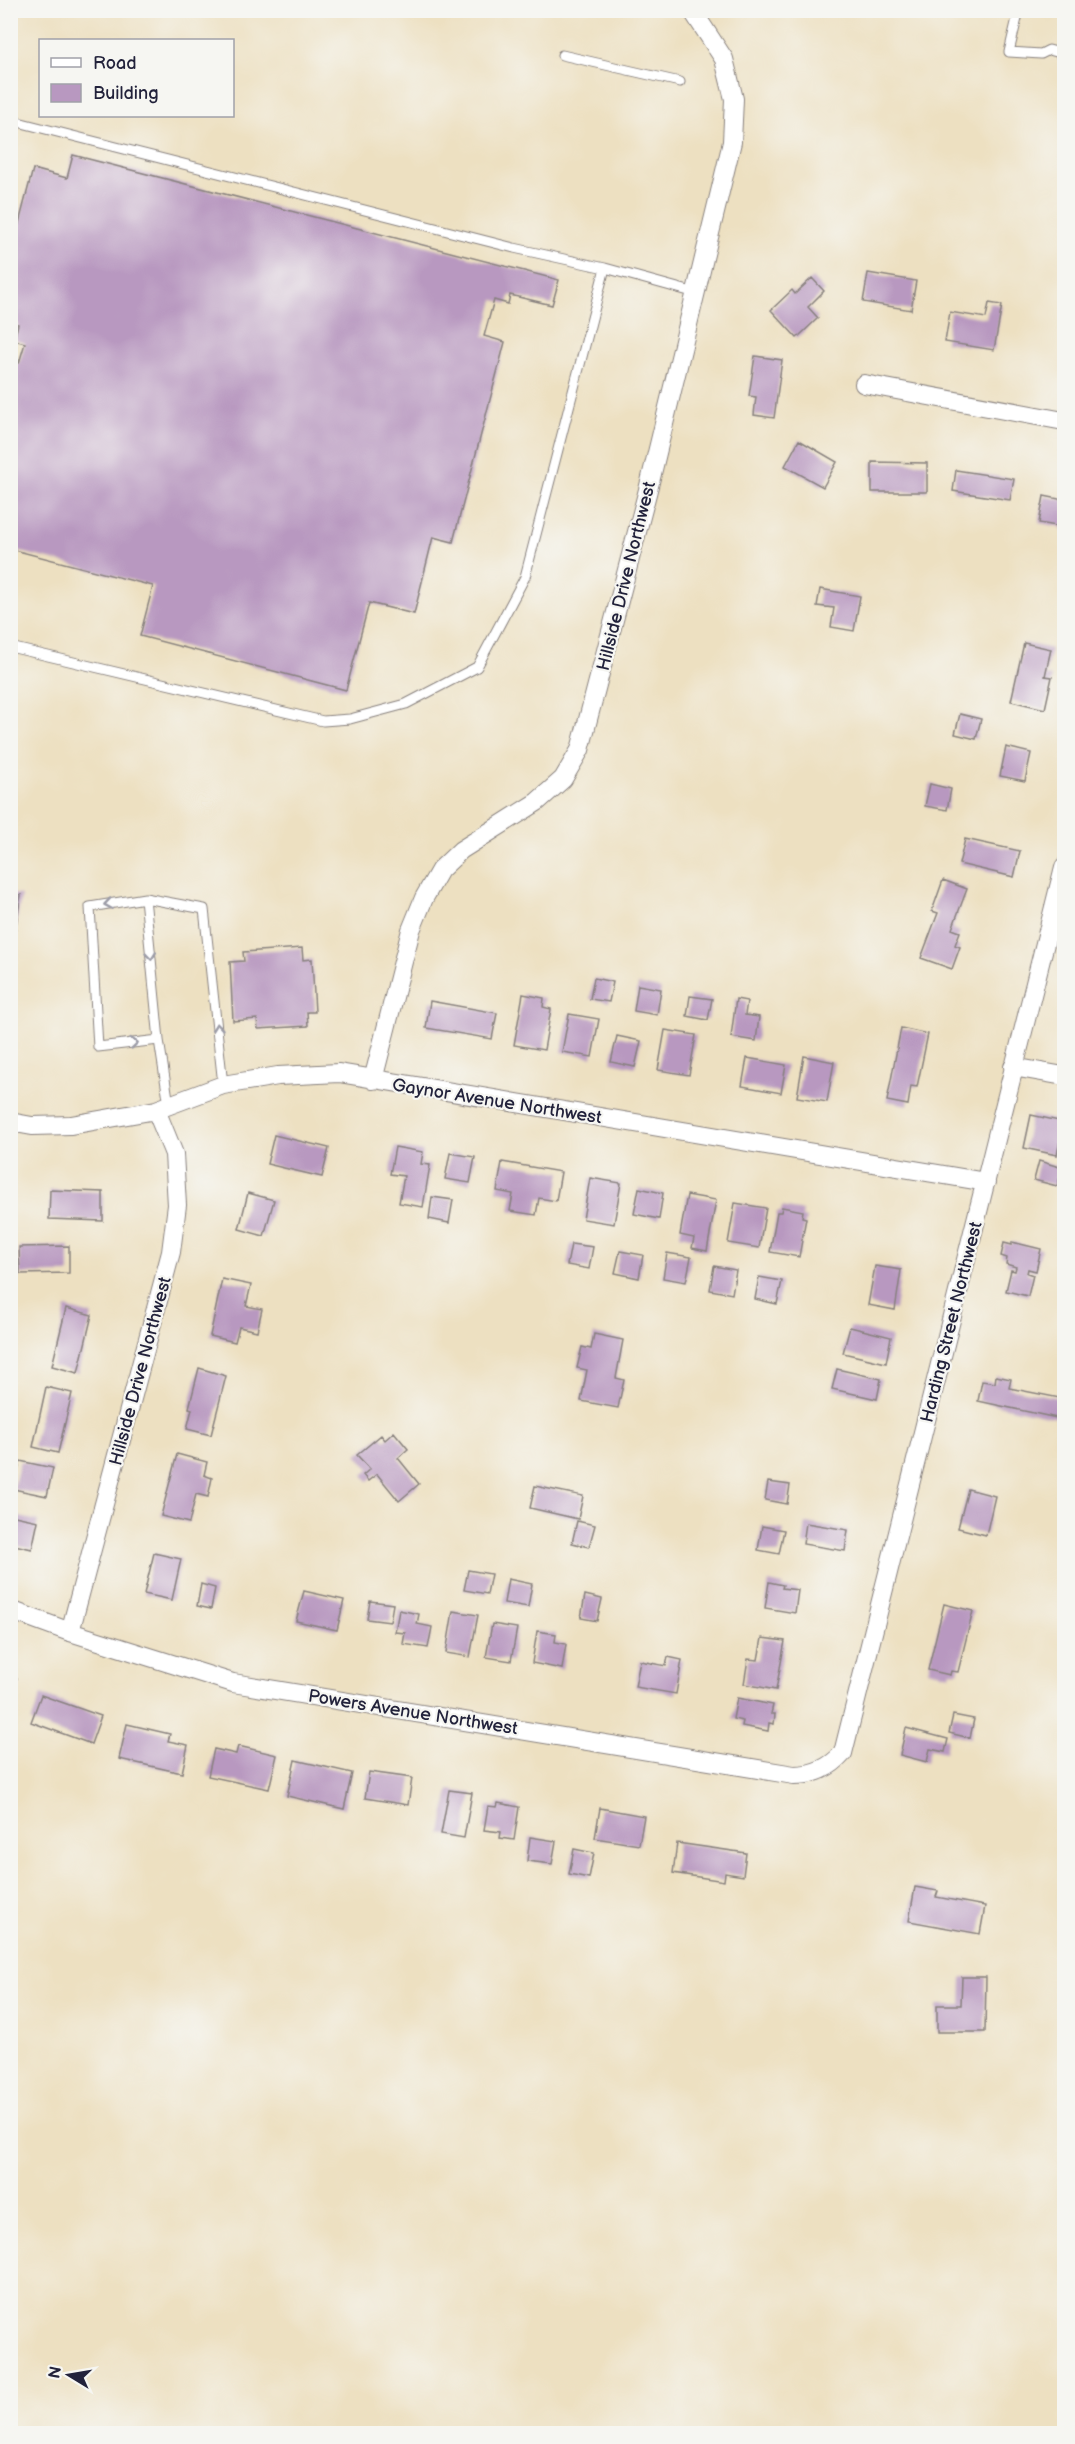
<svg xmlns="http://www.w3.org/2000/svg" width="1075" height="2444" font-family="'Balsamiq Sans',sans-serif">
<rect width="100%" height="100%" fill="#f6f6f2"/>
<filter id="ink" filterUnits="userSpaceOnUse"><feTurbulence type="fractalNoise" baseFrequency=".0167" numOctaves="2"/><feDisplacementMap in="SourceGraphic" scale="12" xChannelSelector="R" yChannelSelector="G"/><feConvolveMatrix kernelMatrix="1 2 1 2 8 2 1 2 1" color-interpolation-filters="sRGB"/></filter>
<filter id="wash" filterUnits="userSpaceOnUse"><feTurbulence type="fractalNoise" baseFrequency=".008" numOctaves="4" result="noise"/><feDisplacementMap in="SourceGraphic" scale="24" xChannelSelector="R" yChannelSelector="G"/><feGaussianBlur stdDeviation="1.35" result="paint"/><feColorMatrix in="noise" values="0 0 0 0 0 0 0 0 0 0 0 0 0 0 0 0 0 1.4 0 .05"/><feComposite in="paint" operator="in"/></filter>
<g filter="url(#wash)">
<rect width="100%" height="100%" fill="#ede0c1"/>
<g id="blocks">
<path fill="#b898c0" d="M73,155L559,280L552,305L510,295L508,304L494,300L484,336L505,342L453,542L433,537L414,614L369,603L346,690L140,636L153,586L10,549V361L19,363L25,343L14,340L18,324L10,322V249L12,250L33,169L67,178Z
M868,273L916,281L911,310L863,302Z
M812,278L824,291L808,307L818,318L797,338L771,310L792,290L795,294Z
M989,303L1002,305L994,350L945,342L950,312L986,318Z
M755,356L782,360L774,418L754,415L756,397L749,396Z
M799,440L837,462L823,487L785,466Z
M872,462L927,463V492H872Z
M956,470L1014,479L1010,500L953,491Z
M1044,496L1064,500V530L1061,529L1062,527L1039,523Z
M820,589L860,596L854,631L831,627L834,608L817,606Z
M1024,643L1051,649L1045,676L1052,677L1045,709L1011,701Z
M960,714L981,719L976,739L955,734Z
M1006,747L1031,753L1025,781L1000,776Z
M930,784L951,789L947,810L925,806Z
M965,839L1020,851L1014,877L959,864Z
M943,880L967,889L952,929L960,932L955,945L960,947L952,969L921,958L938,913L932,911Z
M10,894L21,895L12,950H10Z
M302,948L303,960L312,959L315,1012H307L308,1026L258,1029L257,1019L233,1021L230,962L244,961L243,952Z
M594,978L613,982L609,1002L590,999Z
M638,985L661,989L657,1015L634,1011Z
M523,994L544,998L543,1007L551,1009L544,1050L514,1045Z
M690,996L712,999L708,1020L687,1016Z
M736,999L747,1001L745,1015L759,1017L756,1041L731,1037Z
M430,1001L497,1013L492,1039L426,1028Z
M569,1014L599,1019L592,1057L562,1052Z
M901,1028L928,1034L917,1087L911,1086L908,1105L887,1101Z
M665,1030L696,1035L689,1075L658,1070Z
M617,1036L641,1041L635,1067L611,1062Z
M804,1056L834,1062L827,1102L797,1097Z
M747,1058L786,1065L781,1093L742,1086Z
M1031,1115L1064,1122L1057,1155L1024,1148Z
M274,1135L329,1148L322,1177L267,1164Z
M395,1147L423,1152L421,1164L430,1165L423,1207L399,1203L404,1176L390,1174Z
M450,1153L475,1157L470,1183L445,1179Z
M1039,1161L1063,1168L1057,1186L1034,1180Z
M502,1162L561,1172L556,1201L539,1198L536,1215L510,1211L513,1194L497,1191Z
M590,1178L621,1183L614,1224L583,1219Z
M639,1188L663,1193L659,1219L634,1214Z
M50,1190L103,1192V1221L49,1219Z
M248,1193L274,1200L264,1236L239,1229Z
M687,1195L716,1200L707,1251L692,1248L694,1238L680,1235Z
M432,1197L453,1200L449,1223L429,1219Z
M735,1203L766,1208L759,1248L728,1243Z
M782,1207L803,1211L802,1217L806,1218L799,1257L770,1252L777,1212H781Z
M1012,1242L1041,1249L1036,1271L1028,1269L1027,1273L1033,1275L1028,1296L1006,1291L1011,1270L1015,1271L1016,1267L1006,1264L1007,1258L1001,1256L1004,1243L1012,1245Z
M571,1244L593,1247L589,1269L567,1265Z
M69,1246V1273L20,1274L19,1247Z
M620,1251L643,1255L639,1278L615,1273Z
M667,1253L691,1257L686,1282L663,1278Z
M714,1266L736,1270L732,1294L710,1290Z
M875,1266L901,1270L895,1310L868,1305Z
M759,1277L782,1281L777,1304L755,1299Z
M222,1279L251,1285L246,1306L262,1309L257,1331L239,1327L235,1342L210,1336Z
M66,1308L92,1315L78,1373L52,1366Z
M850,1327L891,1337L886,1363L843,1353Z
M594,1334L623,1340L616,1378L624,1380L618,1408L581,1401L587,1370L577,1368L582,1347L591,1349Z
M199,1368L226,1376L211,1435L187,1429L192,1409L189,1408Z
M837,1369L881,1379L877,1399L832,1389Z
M996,1376L1011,1379L1009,1388L1060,1398L1057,1418L978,1401L982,1381L995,1383Z
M46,1387L72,1393L58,1453L33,1447Z
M394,1432L408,1449L398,1458L419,1484L399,1501L377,1474L368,1481L363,1475L370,1469L357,1455L381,1435L385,1440Z
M177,1454L207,1462L204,1475L212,1478L208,1497L196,1494L189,1523L161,1516Z
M20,1461L53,1468L47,1496L13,1489Z
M768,1482L790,1485L787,1504L765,1500Z
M535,1486L583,1496L578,1519L530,1508Z
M968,1489L995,1496L986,1535L958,1528Z
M10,1515L38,1521L32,1549L10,1544Z
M577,1521L595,1525L589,1547L572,1543Z
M806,1523L848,1530L845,1551L803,1544Z
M762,1526L784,1530L779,1554L758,1550Z
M154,1553L181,1559L172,1600L144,1594Z
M468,1570L491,1574L487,1594L464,1590Z
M508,1579L532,1584L528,1607L504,1603Z
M769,1582L783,1585L782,1588L798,1590L795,1613L765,1608Z
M201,1584L215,1588L211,1609L197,1606Z
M304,1591L344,1600L337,1630L296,1621Z
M585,1595L602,1599L597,1621L581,1618Z
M370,1601L393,1604L390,1622L367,1619Z
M944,1604L973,1611L958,1672L951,1671L950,1675L928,1670Z
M399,1610L419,1614L417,1624L432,1627L428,1648L403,1644L405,1633L395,1632Z
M453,1611L478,1615L470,1657L446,1653Z
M492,1624L517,1628L511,1661L486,1657Z
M537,1631L556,1634L555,1642L566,1644L562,1669L532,1663Z
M762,1638L785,1641L776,1690L744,1684L748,1659L758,1660Z
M668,1657L682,1660L676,1694L635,1687L640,1661L666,1666Z
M10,1676L17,1678L11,1694H10Z
M41,1695L101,1716L91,1744L31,1722Z
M737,1698L773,1705L771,1714H775L774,1724L769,1723L768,1731L742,1726L743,1721L733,1719Z
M953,1715L974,1719L970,1738L949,1733Z
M127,1724L170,1734L168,1741L188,1745L182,1773L119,1759Z
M906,1728L948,1739L945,1752L930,1749L927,1762L900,1755Z
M238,1746L277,1755L269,1789L208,1776L214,1749L236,1754Z
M295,1760L352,1773L344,1809L287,1796Z
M369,1772L412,1778L408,1805L365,1798Z
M449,1790L472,1793L464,1838L441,1834Z
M498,1803L519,1807L514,1840L500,1838L501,1832L484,1830L488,1806L497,1807Z
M600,1808L644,1816L639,1845L595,1838Z
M530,1837L556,1841L552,1864L527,1861Z
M677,1843L746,1853L743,1876L725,1873L724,1881L673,1873Z
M574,1849L594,1853L589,1878L569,1874Z
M915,1887L938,1891L936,1897L985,1906L980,1934L909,1921Z
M962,1977H986L985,2032H937V2005H961Z"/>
</g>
</g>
<g filter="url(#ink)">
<use href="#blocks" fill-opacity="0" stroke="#88817e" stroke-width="1.5"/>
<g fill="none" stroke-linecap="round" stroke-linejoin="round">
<g stroke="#88817e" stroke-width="11">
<path id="lane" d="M1019,10L1009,52L1041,54L1049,50L1064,54
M562,55L680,82
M10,120L514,248L605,268L696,293
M10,647L323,721L350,719L406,704L477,667L525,577L605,268
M145,898L159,1040
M169,1105L159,1040L98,1047L90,907L145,898L204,909L223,1085"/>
</g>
<g stroke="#88817e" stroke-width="20">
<path id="street" d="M864,384L1064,421
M1013,1067L1064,1076
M373,1080L411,930L424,898L440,870L461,850L537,802L563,779L580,750L650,482L732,142L734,99L724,59L692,10
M10,1122L32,1126L71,1125L156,1110L223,1085L278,1076L339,1073L986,1182
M10,1610L70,1632L233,1683L794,1775C814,1775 830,1768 843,1753L1064,867
M70,1632L171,1252L177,1205L174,1154L156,1110"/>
</g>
<use href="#lane" stroke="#fff" stroke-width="9"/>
<use href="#street" stroke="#fff" stroke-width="18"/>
</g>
<defs><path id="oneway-chevron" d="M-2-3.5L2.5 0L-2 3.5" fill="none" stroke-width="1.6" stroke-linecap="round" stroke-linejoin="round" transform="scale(1.5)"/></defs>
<g stroke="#9c9ca7">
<use href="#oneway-chevron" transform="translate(108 904) rotate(171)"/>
<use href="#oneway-chevron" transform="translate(151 956) rotate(84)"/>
<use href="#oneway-chevron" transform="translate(217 1027) rotate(-96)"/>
<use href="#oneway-chevron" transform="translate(134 1043) rotate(-6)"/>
</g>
</g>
<g text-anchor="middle" stroke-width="4.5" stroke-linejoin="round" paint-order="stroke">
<g font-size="18" fill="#22223b" stroke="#f6f6f2">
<text transform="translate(626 576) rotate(-76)" y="6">Hillside Drive Northwest</text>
<text transform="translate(497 1101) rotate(9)" y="6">Gaynor Avenue Northwest</text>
<text transform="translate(951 1322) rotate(-76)" y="6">Harding Street Northwest</text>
<text transform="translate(140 1371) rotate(-75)" y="6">Hillside Drive Northwest</text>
<text transform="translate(413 1712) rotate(9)" y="6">Powers Avenue Northwest</text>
</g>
</g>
<rect width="1075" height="2444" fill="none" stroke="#f6f6f2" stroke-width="36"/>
<rect x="39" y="39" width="195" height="78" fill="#f6f6f2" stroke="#a1a1a9" stroke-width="1.5"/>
<rect x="51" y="58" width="30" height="9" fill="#ffffff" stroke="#a1a1a9" stroke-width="1.5"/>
<text x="93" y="69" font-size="18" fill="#22223b">Road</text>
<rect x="51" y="84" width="30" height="18" fill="#b898c0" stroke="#a1a1a9" stroke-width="1.5"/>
<text x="93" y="99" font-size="18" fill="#22223b">Building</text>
<g transform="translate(69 2375) rotate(281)" stroke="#f6f6f2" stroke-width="4.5" paint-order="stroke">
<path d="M0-4.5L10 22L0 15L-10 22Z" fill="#22223b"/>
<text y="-9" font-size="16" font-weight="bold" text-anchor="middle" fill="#22223b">N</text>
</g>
</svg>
